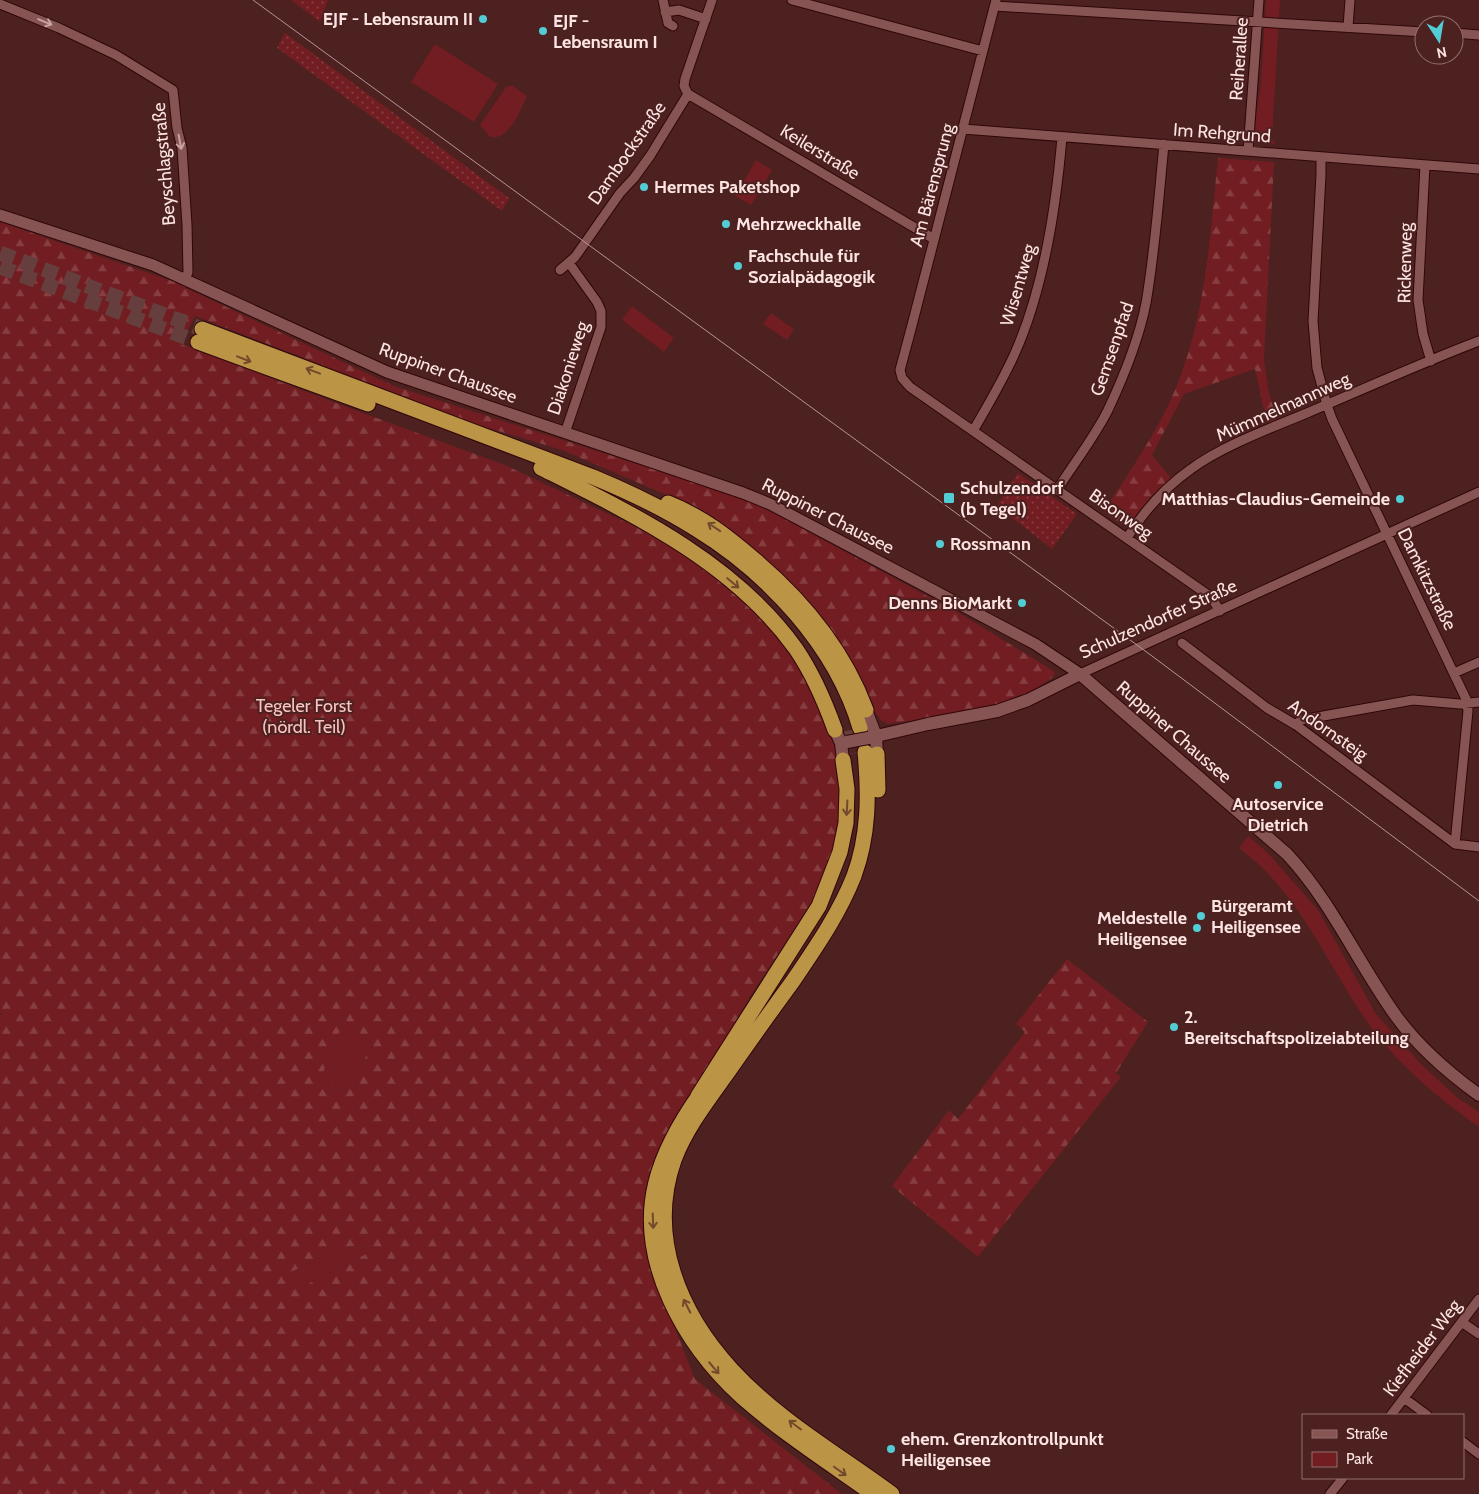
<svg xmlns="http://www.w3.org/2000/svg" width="1479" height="1494" font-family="Cabin,sans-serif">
<defs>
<pattern id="forest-firs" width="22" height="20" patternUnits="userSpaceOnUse" patternTransform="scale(1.25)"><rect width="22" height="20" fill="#711d21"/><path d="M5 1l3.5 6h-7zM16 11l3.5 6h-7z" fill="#863e41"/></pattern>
<pattern id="garden-dots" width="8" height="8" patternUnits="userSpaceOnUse" patternTransform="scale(1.25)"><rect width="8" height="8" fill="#711d21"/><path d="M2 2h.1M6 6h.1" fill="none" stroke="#863e41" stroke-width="1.8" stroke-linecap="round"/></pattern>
</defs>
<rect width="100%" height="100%" fill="#4c2120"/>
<path fill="#711d21" d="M1266,0H1280L1272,139L1276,144L1252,142L1261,83Z
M435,44L498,84L474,122L411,82Z
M509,86H513L527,96C520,111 509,141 490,137L480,125L506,87Z
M756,160L772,170L751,205L735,196Z
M632,306L674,338L664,352L622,320Z
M771,313L794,329L787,340L763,324Z
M1248,836L1268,853L1318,910L1376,1014L1422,1065L1458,1098L1479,1112V1127C1440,1100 1402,1068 1373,1030C1337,981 1312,921 1270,876C1261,865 1249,857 1239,848Z
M345,1018L373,1045L344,1092L322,1075Z
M355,1246L379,1248L304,1286L286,1274L329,1253Z"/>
<path fill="url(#forest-firs)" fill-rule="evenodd" d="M1218,158L1274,162L1264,359L1268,389L1277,420L1269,423L1263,406L1255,369L1184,394L1152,455L1171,478L1153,494L1130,523L1121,524L1104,511C1129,472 1157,433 1175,390C1206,316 1210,236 1218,158Z
M0,222L187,286L186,288L394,386L750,500L964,616L1055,672L1053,677L1030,693L1013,700L933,718L888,724L882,721L873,710L792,586L761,555L737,536L710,519L662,493L562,450L475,424L195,316L181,344L352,409L505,465L636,527L691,559L746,604L776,634L799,665L818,699L834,742L841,779L842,805L836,850L821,888L755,989L683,1108L656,1156L648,1180L645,1212L647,1257L695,1379L842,1494H0V1015H3L0,1013ZM345,1019L373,1045L344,1092L322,1075ZM355,1246L378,1248L304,1286L287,1274L329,1253Z
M1067,959L1148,1022L1116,1073L1121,1077L978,1257L892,1186L949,1110L958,1119L1025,1032L1016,1024Z"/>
<path fill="url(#garden-dots)" d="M291,0H328L320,22Z
M285,33L509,198L502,211L277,48Z
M1018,473L1077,514L1052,549L997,506Z"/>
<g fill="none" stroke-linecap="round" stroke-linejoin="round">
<path stroke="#663e3d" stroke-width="15" stroke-dasharray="15 8" stroke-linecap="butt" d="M0,253L202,329
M0,267L198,342
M851,730L856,753"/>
<g stroke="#300709" stroke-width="11">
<path id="minor" d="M663,0L668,23L673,26
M712,0L685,79L684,86L688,94L934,239
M792,0L983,51
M996,0L911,329L900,370L902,378L910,387L1211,597L1220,611
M0,4L59,28L116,55L173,90L177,128L182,148L187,225L188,272L185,279
M995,6L1424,32
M665,12L679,10L706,19
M1348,27L1350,0
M1454,33L1479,35
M963,129L1479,169
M1248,151L1259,0
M1321,157V175L1313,321L1317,368L1327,405L1332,419L1466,699L1468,711L1455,844
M1425,165L1418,300L1423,334L1431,361
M560,270L575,257L620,193L634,178L650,156L688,94
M973,431C988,405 1003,380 1015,353C1044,288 1056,208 1062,137
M565,433L601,327V311L597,302L569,263
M1057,490C1074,463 1094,438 1108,410C1124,376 1139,339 1146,303C1155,251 1159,196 1164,144
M1127,538C1144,511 1164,488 1191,469C1222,446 1271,428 1307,413C1364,389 1421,363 1479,341
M1182,643L1267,708L1296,725L1455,844
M1454,673L1479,662
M1080,674L1479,492
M1296,725L1301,720L1413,700L1460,704L1479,702
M1455,844L1479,847
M1463,1323L1479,1334
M1404,1398L1427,1415
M1391,1415L1479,1299
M1463,1442L1479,1454
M1330,1494L1343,1478"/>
</g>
<g stroke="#300709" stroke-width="13">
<path id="tertiary" d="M0,215L153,265L387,372L743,493L770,504L1035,644L1080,674"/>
</g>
<g stroke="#300709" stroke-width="14">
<path id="secondary" d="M866,710L876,736L877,754
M835,730L841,743L843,760
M868,738L928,724L997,711L1028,700L1080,674L1287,854C1331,901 1358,963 1396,1016C1417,1045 1450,1074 1479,1095"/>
</g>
<g stroke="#300709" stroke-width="17">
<path id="motorway" d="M202,329L593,477C629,492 663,508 696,529C768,573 836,646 860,728
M198,342L368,404
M541,468C633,514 734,562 796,649C813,674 825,702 835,730
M668,503C703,517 728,537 756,561C804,602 844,651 866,710
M865,752C869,794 869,835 854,876C839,914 816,947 793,981C771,1011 749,1042 728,1072C708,1100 686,1128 674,1160C647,1237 680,1314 732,1370C778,1420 838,1454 892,1494
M877,754L878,790
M700,1094C681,1121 664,1150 656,1182C636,1261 685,1345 742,1397C783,1433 828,1462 873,1494
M698,1096L819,906L840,852L846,823L847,789L843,760"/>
</g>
<use href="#minor" stroke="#865553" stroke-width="9"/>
<use href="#tertiary" stroke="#865553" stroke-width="11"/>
<use href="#secondary" stroke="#865553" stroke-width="12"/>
<use href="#motorway" stroke="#bb9446" stroke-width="15"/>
<path stroke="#b59594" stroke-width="1" d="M253,0L1152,656L1479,901"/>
<g stroke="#300709" stroke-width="14" stroke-linecap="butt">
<path id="secondary-bridge" d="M847,742L868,738"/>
</g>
<use href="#secondary-bridge" stroke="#865553" stroke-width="12"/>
</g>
<defs><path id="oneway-shaft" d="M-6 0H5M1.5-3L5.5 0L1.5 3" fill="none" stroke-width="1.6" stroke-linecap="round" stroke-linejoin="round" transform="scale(1.25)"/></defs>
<g stroke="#c7a4a2">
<use href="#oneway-shaft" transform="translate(45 22) rotate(22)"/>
<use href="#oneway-shaft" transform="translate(180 142) rotate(79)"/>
</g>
<g stroke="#73492d">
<use href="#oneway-shaft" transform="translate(244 359) rotate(21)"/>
<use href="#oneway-shaft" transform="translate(313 371) rotate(-159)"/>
<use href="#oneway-shaft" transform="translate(714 527) rotate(-146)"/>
<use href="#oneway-shaft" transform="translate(733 583) rotate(40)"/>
<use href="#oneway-shaft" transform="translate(847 808) rotate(93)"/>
<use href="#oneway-shaft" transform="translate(653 1221) rotate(88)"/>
<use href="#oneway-shaft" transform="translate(687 1306) rotate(-117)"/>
<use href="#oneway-shaft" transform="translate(714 1368) rotate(50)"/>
<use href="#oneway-shaft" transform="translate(795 1425) rotate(-143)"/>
<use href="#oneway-shaft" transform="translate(840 1471) rotate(35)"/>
</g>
<g fill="#52ccd5" stroke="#4c2120" stroke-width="2">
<circle cx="483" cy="19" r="5"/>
<circle cx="543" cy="31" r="5"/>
<circle cx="644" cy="187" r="5"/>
<circle cx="726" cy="224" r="5"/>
<circle cx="738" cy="266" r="5"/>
<rect x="943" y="492" width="12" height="12" rx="2.5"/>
<circle cx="1400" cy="499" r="5"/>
<circle cx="940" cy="544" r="5"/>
<circle cx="1022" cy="603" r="5"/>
<circle cx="1278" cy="785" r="5"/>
<circle cx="1201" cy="916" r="5"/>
<circle cx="1197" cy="928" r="5"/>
<circle cx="1174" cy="1027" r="5"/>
<circle cx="891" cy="1449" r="5"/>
</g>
<g text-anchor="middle" stroke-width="4" stroke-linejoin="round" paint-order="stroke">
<g font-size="18" font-weight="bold" fill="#fce4e2" stroke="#4c2120" text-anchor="start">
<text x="473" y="25" text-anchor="end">EJF - Lebensraum II</text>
<text x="553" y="27">EJF -<tspan x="553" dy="21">Lebensraum I</tspan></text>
<text x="654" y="193">Hermes Paketshop</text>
<text x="736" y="230">Mehrzweckhalle</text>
<text x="748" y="262">Fachschule für<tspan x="748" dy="21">Sozialpädagogik</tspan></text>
<text x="960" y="494">Schulzendorf<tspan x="960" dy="21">(b Tegel)</tspan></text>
<text x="1390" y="505" text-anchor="end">Matthias-Claudius-Gemeinde</text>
<text x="950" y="550">Rossmann</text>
<text x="1012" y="609" text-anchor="end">Denns BioMarkt</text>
<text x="1278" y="810" text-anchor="middle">Autoservice<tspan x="1278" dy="21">Dietrich</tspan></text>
<text x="1211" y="912">Bürgeramt<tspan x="1211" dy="21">Heiligensee</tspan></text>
<text x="1187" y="924" text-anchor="end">Meldestelle<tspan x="1187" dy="21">Heiligensee</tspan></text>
<text x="1184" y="1023">2.<tspan x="1184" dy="21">Bereitschaftspolizeiabteilung</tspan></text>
<text x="901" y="1445">ehem. Grenzkontrollpunkt<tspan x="901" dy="21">Heiligensee</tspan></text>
</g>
<g font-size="18" fill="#fce4e2" stroke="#4c2120">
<text transform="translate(1239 59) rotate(-86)" y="6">Reiherallee</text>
<text transform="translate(1222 133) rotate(4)" y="6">Im Rehgrund</text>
<text transform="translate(820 152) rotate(31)" y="6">Keilerstraße</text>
<text transform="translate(627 153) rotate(-55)" y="6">Dambockstraße</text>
<text transform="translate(164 164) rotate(-95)" y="6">Beyschlagstraße</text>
<text transform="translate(932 185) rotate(-75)" y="6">Am Bärensprung</text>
<text transform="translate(1405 263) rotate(-89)" y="6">Rickenweg</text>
<text transform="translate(1018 285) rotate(-74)" y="6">Wisentweg</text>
<text transform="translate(1112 349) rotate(-71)" y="6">Gemsenpfad</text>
<text transform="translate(568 368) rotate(-72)" y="6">Diakonieweg</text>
<text transform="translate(448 373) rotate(20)" y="6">Ruppiner Chaussee</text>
<text transform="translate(1283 407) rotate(-24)" y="6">Mümmelmannweg</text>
<text transform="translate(1121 514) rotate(35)" y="6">Bisonweg</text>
<text transform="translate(828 516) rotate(27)" y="6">Ruppiner Chaussee</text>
<text transform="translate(1427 579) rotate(64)" y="6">Damkitzstraße</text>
<text transform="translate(1158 619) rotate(-24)" y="6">Schulzendorfer Straße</text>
<text transform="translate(1328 730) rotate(35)" y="6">Andornsteig</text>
<text transform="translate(1174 732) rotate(41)" y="6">Ruppiner Chaussee</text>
<text transform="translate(1422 1348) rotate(-53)" y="6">Kiefheider Weg</text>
</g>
<g font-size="18" fill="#f8c4c1" stroke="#4c2120">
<text x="304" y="712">Tegeler Forst<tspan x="304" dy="21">(nördl. Teil)</tspan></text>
</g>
</g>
<rect x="1302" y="1414" width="162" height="65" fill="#4c2120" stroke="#926f6e"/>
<rect x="1312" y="1430" width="25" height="8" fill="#865553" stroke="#926f6e"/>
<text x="1346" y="1439" font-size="15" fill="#fce4e2">Straße</text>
<rect x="1312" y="1452" width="25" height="15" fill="#711d21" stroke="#926f6e"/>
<text x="1346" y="1464" font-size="15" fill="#fce4e2">Park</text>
<g transform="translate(1439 40) rotate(168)"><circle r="24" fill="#4c2120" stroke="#926f6e"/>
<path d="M0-4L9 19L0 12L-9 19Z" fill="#52ccd5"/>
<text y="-8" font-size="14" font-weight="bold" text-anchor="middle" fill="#fce4e2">N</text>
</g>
</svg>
